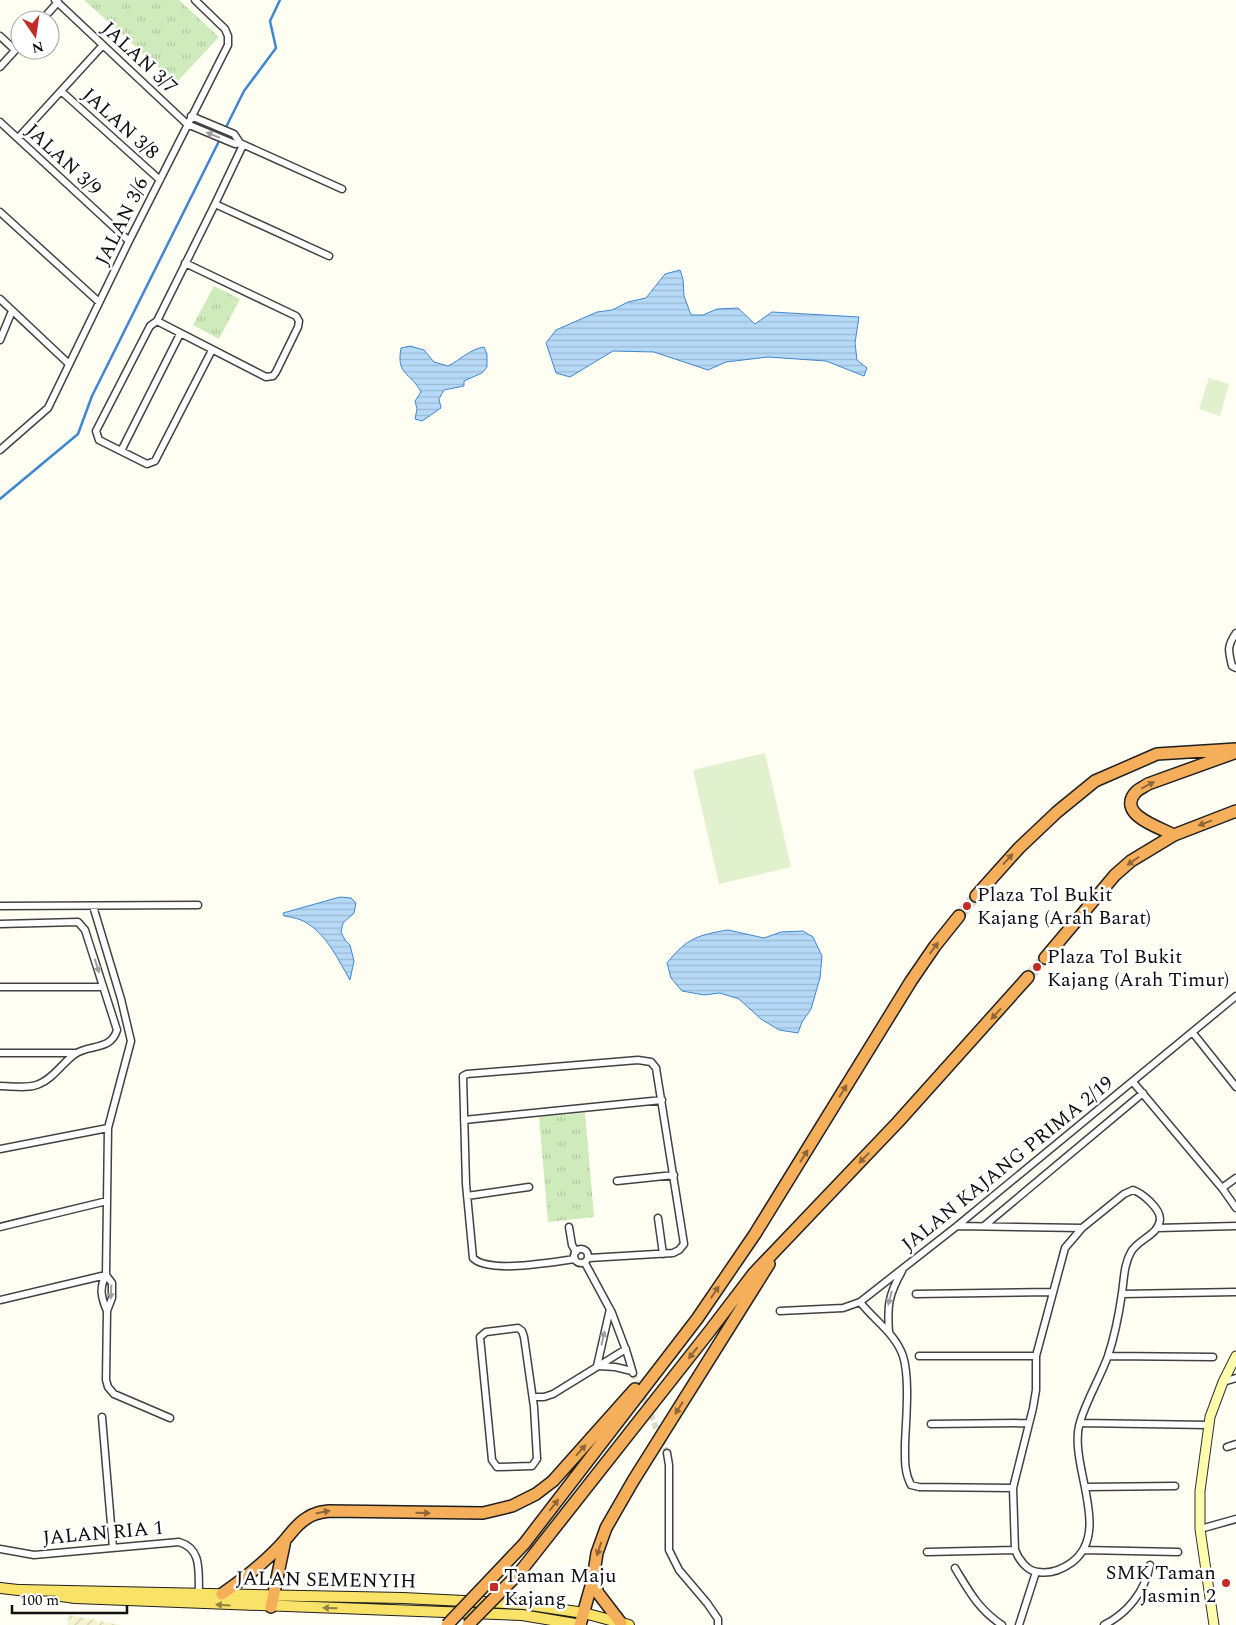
<svg xmlns="http://www.w3.org/2000/svg" width="1236" height="1625" font-family="Spectral,serif">
<defs>
<pattern id="farmland-furrows" width="10" height="10" patternUnits="userSpaceOnUse" patternTransform="scale(1.25)"><rect width="10" height="10" fill="#f5f5d2"/><path d="M-1 1l2-2M0 10L10 0M9 11l2-2" fill="none" stroke="#d1d1b3"/></pattern>
<pattern id="park-tufts" width="24" height="20" patternUnits="userSpaceOnUse" patternTransform="scale(1.25)"><rect width="24" height="20" fill="#cfeabb"/><path d="M3 7l-1-3M5 7V3M7 7l1-3M15 17l-1-3M17 17v-4M19 17l1-3" fill="none" stroke="#b1c8a0"/></pattern>
<pattern id="water-rules" width="6" height="5" patternUnits="userSpaceOnUse" patternTransform="scale(1.25)"><rect width="6" height="5" fill="#b6d9f7"/><path d="M0 2.5h6" fill="none" stroke="#9bb9d3"/></pattern>
</defs>
<rect width="100%" height="100%" fill="#fffef2"/>
<path fill="url(#farmland-furrows)" d="M69,1615L121,1625H67Z"/>
<path fill="url(#park-tufts)" d="M84,0H179L219,37L176,83Z
M214,286L240,299L219,339L193,325Z
M585,1113L594,1217L548,1222L539,1117Z"/>
<path fill="#e1f1cd" d="M1209,378L1229,384L1220,416L1199,409Z
M765,753L791,867L719,884L693,770Z"/>
<path fill="url(#water-rules)" stroke="#3d88ce" d="M680,270L683,279L684,296L691,315H703L717,309L738,308L755,324L772,312L859,317L855,343L857,360L867,368L864,376L826,361L768,357L726,362L708,370L654,352L613,351L570,377L556,373L546,343L556,330L597,312L612,310L628,302L646,298L665,274Z
M410,346L424,350L434,362L448,366C460,360 470,349 484,347L487,354V367L482,373L464,381V386L444,390L439,399L441,408L422,421L415,419L417,409L415,401L421,392C410,371 396,376 401,348Z
M340,897L351,898L356,903L354,913L343,923L341,932L345,940L350,945L354,961L350,980C339,961 327,935 307,923C301,919 292,917 284,916L283,913Z
M728,930L764,938L781,932L803,931L813,937L822,956L820,978L811,1009L802,1022L798,1033L779,1030L761,1019L739,999L720,993L704,995L682,991L671,978L667,963C687,938 698,935 728,930Z"/>
<g fill="none" stroke-linecap="round" stroke-linejoin="round">
<path stroke="#3d88ce" stroke-width="2.5" d="M0,499L78,434L92,396L244,91L276,48L270,21L280,0"/>
<path stroke="#dbdad0" stroke-width="6" stroke-dasharray="6 3" stroke-linecap="butt" d="M633,1373L667,1453"/>
<path stroke="#dbdad0" stroke-width="11" stroke-dasharray="11 5.5" stroke-linecap="butt" d="M959,916L976,896
M1028,977L1045,958"/>
<g stroke="#424242" stroke-width="9">
<path id="street" d="M55,0L187,124L235,144L240,143L342,189
M42,20L58,2
M0,36L15,50
M0,67L20,45
M61,91L160,180
M191,116L234,134L240,143
M0,122L129,241
M18,138L103,45
M215,204L329,256
M0,212L99,302
M0,299L69,364
M157,321L266,377L273,376L276,372L298,327L299,321L296,316L185,263
M0,340L12,311
M212,350L155,461L147,464L99,440L96,431L150,326L157,321L215,204L243,145
M0,450L48,408L129,241L228,45V36L225,29L195,0
M121,451L180,334
M1236,633C1227,646 1228,650 1232,666L1236,668
M0,906L198,905
M93,906L121,999L131,1041L108,1128L106,1275C99,1288 101,1297 107,1311
M0,924L78,922L85,930L117,1030C111,1051 89,1044 75,1054C62,1063 54,1078 39,1084C29,1089 11,1086 0,1086
M0,987H103
M1193,1033L1236,1087
M0,1053H76
M1133,1082L1222,1188L1236,1208
M464,1120L662,1100
M0,1149L108,1128
M617,1181L674,1175
M1222,1188L1236,1178
M1133,1190C1142,1193 1160,1208 1160,1219C1159,1235 1138,1239 1131,1252C1124,1264 1124,1279 1122,1293C1119,1314 1115,1335 1108,1356C1100,1378 1087,1399 1080,1422C1067,1464 1114,1532 1071,1563C1061,1570 1050,1574 1038,1572C1027,1571 1019,1560 1015,1550L1013,1488L1033,1408L1036,1390V1356L1065,1248L1082,1228L1124,1194Z
M467,1196L529,1187
M658,1218L663,1254
M957,1226L1082,1228
M984,1226L1143,1093
M0,1227L107,1201
M569,1227L572,1245L576,1252
M1157,1228L1236,1226
M574 1256a7 7 0 1 1 14 0a7 7 0 1 1-14 0Z
M575,1259C552,1262 489,1274 473,1258L466,1184L463,1076L467,1074L638,1060L651,1062L656,1068L684,1244L679,1250L673,1253L589,1258
M585,1263L612,1313L627,1353L633,1373
M106,1275L112,1283V1298L107,1311L106,1380L108,1387L114,1394L170,1418
M916,1294L1053,1292
M1122,1294L1236,1292
M0,1300L106,1275
M860,1302C874,1320 895,1333 903,1356C910,1378 906,1419 905,1444C905,1459 904,1472 911,1485L919,1487L1013,1488
M780,1311L843,1308L860,1302L957,1226L1236,996
M518,1328L522,1331L524,1337L534,1407L537,1459L532,1466L497,1467L492,1460L480,1337L486,1332Z
M889,1332C887,1305 889,1294 902,1271
M919,1356H1036
M1108,1356L1213,1357
M597,1366L610,1309
M599,1366L615,1367L632,1371
M1223,1382L1236,1378
M533,1397H544L553,1394L626,1349
M102,1417L113,1548
M1080,1423L1208,1425
M931,1424L1029,1423
M1227,1447L1236,1444
M667,1453L669,1465V1550L679,1570L707,1603L718,1619V1625
M1086,1487L1175,1486
M1200,1529L1236,1519
M0,1549L34,1555L179,1542C203,1549 198,1573 199,1593
M1083,1550L1178,1552
M927,1552L1015,1550
M955,1568C969,1591 978,1609 1002,1625
M1019,1625L1036,1572
M1104,1625C1128,1613 1145,1591 1150,1565"/>
</g>
<g stroke="#313131" stroke-width="11">
<path id="secondary" d="M1214,1625L1200,1529V1491L1210,1417L1223,1382L1236,1356"/>
</g>
<g stroke="#202020" stroke-width="12">
<path id="primary" d="M0,1588L27,1591
M21,1590L403,1598L524,1604L584,1613L629,1625
M61,1596L75,1598L522,1615L581,1625"/>
</g>
<g stroke="#202020" stroke-width="14">
<path id="highway" d="M1174,835C1161,828 1117,815 1135,793C1138,789 1144,787 1148,784L1234,753
M976,896L1019,848L1057,812L1095,781L1157,754L1236,749
M1045,958L1115,875L1131,861L1174,835L1236,811
M524,1544L697,1319L755,1234L911,981L935,946L959,916
M520,1572L709,1332L754,1273L898,1122L1028,977
M593,1579L598,1593L621,1623
M222,1594C245,1578 267,1561 285,1540C292,1532 297,1524 307,1518C314,1513 321,1512 329,1511L483,1513L512,1506L536,1494L553,1481L635,1389
M271,1607L285,1540
M580,1625L593,1579L597,1553L606,1528L633,1481L769,1264"/>
</g>
<use href="#street" stroke="#fff" stroke-width="6"/>
<use href="#secondary" stroke="#fffdad" stroke-width="9"/>
<use href="#primary" stroke="#f9e268" stroke-width="10"/>
<use href="#highway" stroke="#f5ae5a" stroke-width="11"/>
<g stroke="#202020" stroke-width="14" stroke-linecap="butt">
<path id="highway-bridge" d="M447,1625L524,1544
M468,1625L520,1572"/>
</g>
<use href="#highway-bridge" stroke="#f5ae5a" stroke-width="11"/>
</g>
<defs><path id="oneway-solid" d="M-6-.8H1V-3.2L6.5 0L1 3.2V.8H-6Z" transform="scale(1.25)"/></defs>
<g fill="#9f9f9f">
<use href="#oneway-solid" transform="translate(213 135) rotate(-158)"/>
<use href="#oneway-solid" transform="translate(97 966) rotate(72)"/>
<use href="#oneway-solid" transform="translate(111 1292) rotate(93)"/>
<use href="#oneway-solid" transform="translate(890 1298) rotate(104)"/>
<use href="#oneway-solid" transform="translate(603 1338) rotate(-78)"/>
</g>
<g fill="#8e6638">
<use href="#oneway-solid" transform="translate(1148 785) rotate(-28)"/>
<use href="#oneway-solid" transform="translate(1205 823) rotate(159)"/>
<use href="#oneway-solid" transform="translate(1008 859) rotate(-48)"/>
<use href="#oneway-solid" transform="translate(1133 861) rotate(145)"/>
<use href="#oneway-solid" transform="translate(934 948) rotate(-54)"/>
<use href="#oneway-solid" transform="translate(996 1014) rotate(132)"/>
<use href="#oneway-solid" transform="translate(843 1091) rotate(-58)"/>
<use href="#oneway-solid" transform="translate(804 1156) rotate(-58)"/>
<use href="#oneway-solid" transform="translate(864 1158) rotate(134)"/>
<use href="#oneway-solid" transform="translate(715 1292) rotate(-56)"/>
<use href="#oneway-solid" transform="translate(693 1353) rotate(128)"/>
<use href="#oneway-solid" transform="translate(679 1408) rotate(122)"/>
<use href="#oneway-solid" transform="translate(581 1450) rotate(-48)"/>
<use href="#oneway-solid" transform="translate(554 1505) rotate(-52)"/>
<use href="#oneway-solid" transform="translate(323 1512) rotate(-11)"/>
<use href="#oneway-solid" transform="translate(423 1513) rotate(2)"/>
<use href="#oneway-solid" transform="translate(599 1549) rotate(108)"/>
</g>
<g fill="#908340">
<use href="#oneway-solid" transform="translate(223 1605) rotate(-177)"/>
<use href="#oneway-solid" transform="translate(330 1608) rotate(-178)"/>
</g>
<g fill="#c12c26" stroke="#fff" stroke-width="2">
<circle cx="967" cy="906" r="5"/>
<circle cx="1037" cy="967" r="5"/>
<circle cx="1226" cy="1583" r="5"/>
<rect x="489" y="1582" width="10" height="10" rx="2.5"/>
</g>
<g text-anchor="middle" stroke-width="5" stroke-linejoin="round" paint-order="stroke">
<g font-size="20" fill="#0f0f0f" stroke="#fff">
<text transform="translate(140 57) rotate(43)" y="7">JALAN 3/7</text>
<text transform="translate(121 123) rotate(42)" y="7">JALAN 3/8</text>
<text transform="translate(64 159) rotate(43)" y="7">JALAN 3/9</text>
<text transform="translate(121 221) rotate(-64)" y="7">JALAN 3/6</text>
<text transform="translate(1007 1163) rotate(-39)" y="7">JALAN KAJANG PRIMA 2/19</text>
<text transform="translate(103 1532) rotate(-5)" y="7">JALAN RIA 1</text>
<text transform="translate(326 1579) rotate(1)" y="7">JALAN SEMENYIH</text>
</g>
<g font-size="20" fill="#0f0f0f" stroke="#fff" text-anchor="start">
<text x="977" y="901">Plaza Tol Bukit<tspan x="977" dy="23">Kajang (Arah Barat)</tspan></text>
<text x="1047" y="963">Plaza Tol Bukit<tspan x="1047" dy="23">Kajang (Arah Timur)</tspan></text>
<text x="1216" y="1579" text-anchor="end">SMK Taman<tspan x="1216" dy="23">Jasmin 2</tspan></text>
<text x="504" y="1582">Taman Maju<tspan x="504" dy="23">Kajang</tspan></text>
</g>
</g>
<g transform="translate(35 35) rotate(167)"><circle r="24" fill="#ffffff" stroke="#9f9f9f"/>
<path d="M0-4L9 19L0 12L-9 19Z" fill="#c12c26"/>
<text y="-8" font-size="14" font-weight="bold" text-anchor="middle" fill="#0f0f0f">N</text>
</g>
<path d="M12 1605v8h115v-8" fill="none" stroke="#0f0f0f" stroke-width="2.5"/>
<text x="20" y="1605" font-size="15" fill="#0f0f0f" stroke="#ffffff" stroke-width="4" paint-order="stroke">100 m</text>
</svg>
